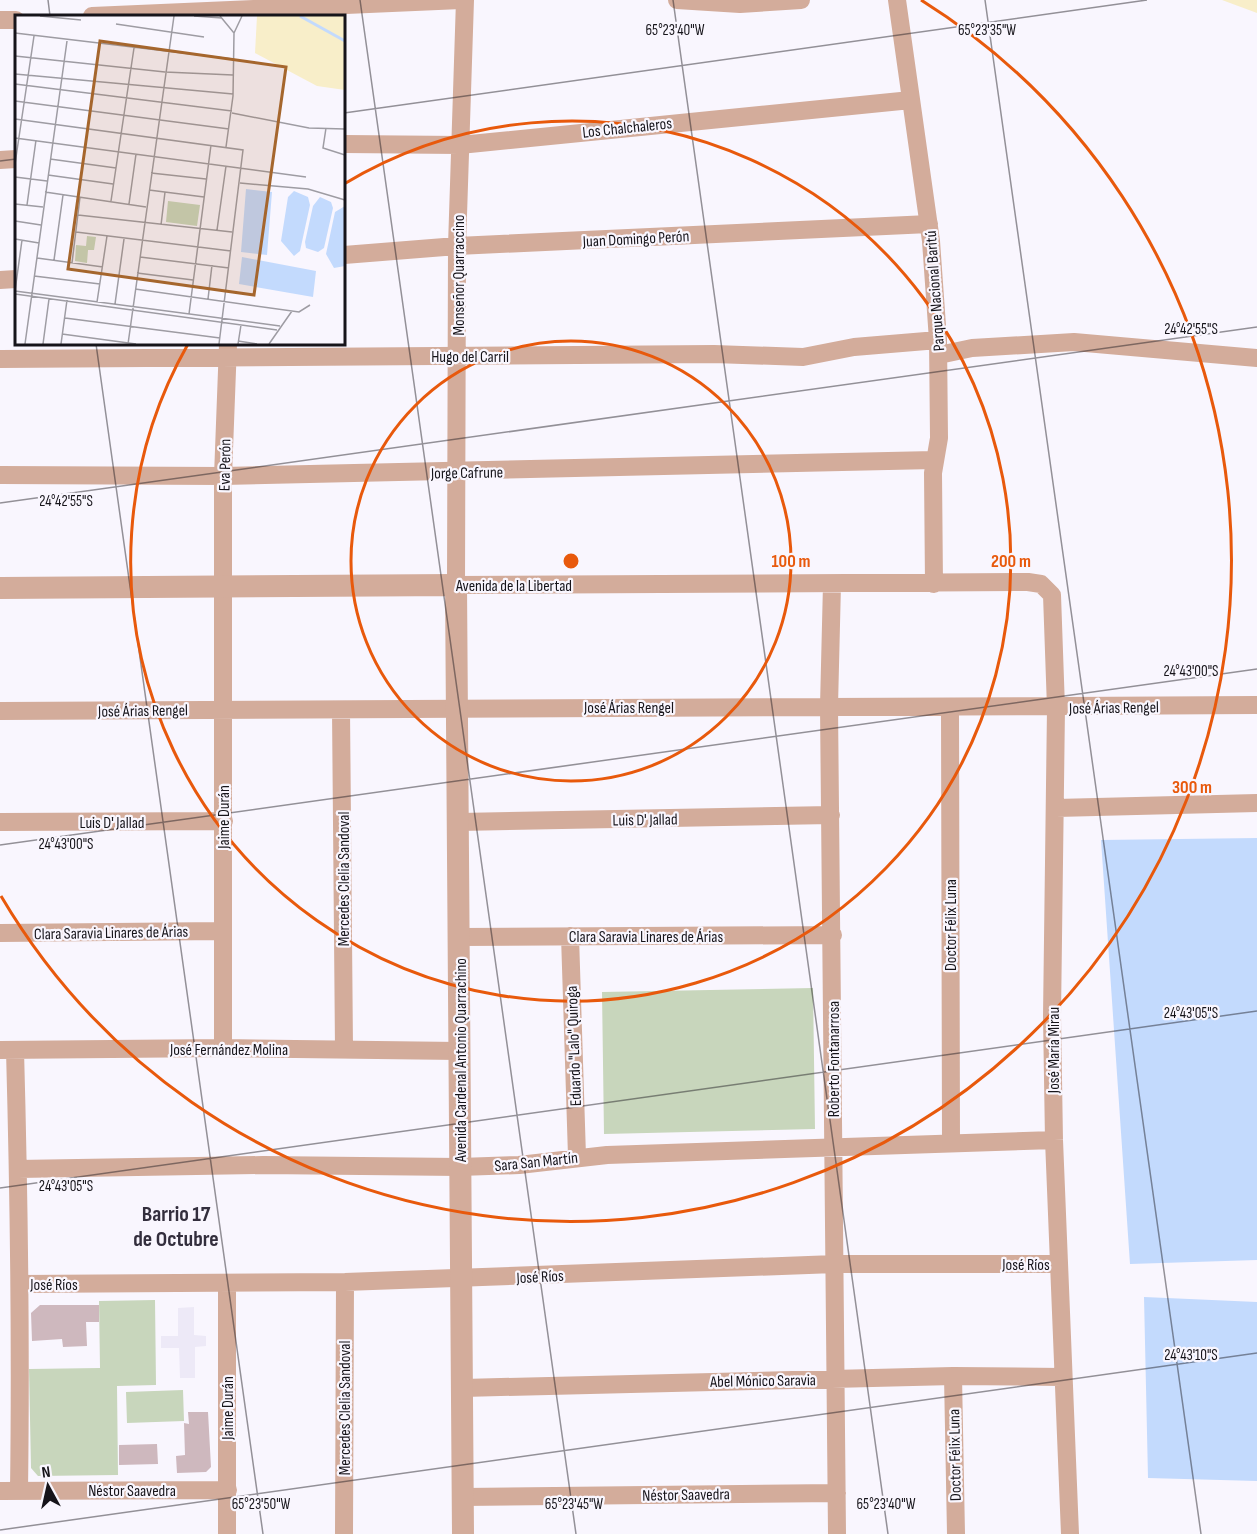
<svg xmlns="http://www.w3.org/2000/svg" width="1257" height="1534" font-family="'Sofia Sans Condensed',sans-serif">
<rect width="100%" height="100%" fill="#f9f6fe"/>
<path fill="#ede9f7" d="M194,1307V1335L206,1336V1346L195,1347V1378H180L179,1348H161V1336H178V1308Z"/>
<path fill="#c8d6bc" d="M813,988L815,1129L604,1134L602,992Z
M155,1300L156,1385L117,1386L118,1475L38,1476L31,1468L29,1369L100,1368L99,1301Z
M183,1390L184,1421L127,1423L126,1392Z"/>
<path fill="#f8eec9" d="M1222,0H1257V13Z"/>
<path fill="#c3dafd" d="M1257,838V1260L1130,1264L1101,840Z
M1144,1297L1257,1302V1481L1148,1478Z"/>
<path fill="#ceb8be" d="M40,1305H99V1322H86L87,1346L63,1347L62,1339L32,1341L31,1313Z
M188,1412H208L211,1467L206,1472L177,1473L176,1456L185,1455L184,1423L189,1424Z
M157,1444L158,1464L119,1465V1445Z"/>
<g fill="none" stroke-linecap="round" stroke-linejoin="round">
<path stroke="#d3ac9b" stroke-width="18" d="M465,0L457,246L456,585L1028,582L1041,584L1052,595L1056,708L1052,1016L1054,1140L1070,1534
M677,0L740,4L801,0
M897,0L931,241L938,340L939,438L933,473L934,584
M92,16L461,0
M0,20H16
M344,144L460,145L911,100
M0,160L16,159
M344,255L457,246L929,224
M0,280L16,279
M939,355L972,348L1074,342L1257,358
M0,359L714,354L803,357L854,347L938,340
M0,475L223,476L934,460
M832,584L829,706L837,1534
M950,709L951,1142
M341,710L344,1049
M0,711L1257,705
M1056,808L1257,803
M0,822L224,821
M459,822L831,815
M0,933L223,931
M570,936L577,1156
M460,937L833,935
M223,1048V476L228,344
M0,1050L223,1048L459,1051
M15,1050C19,1197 21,1344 19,1491
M18,1169L263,1165L460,1167L519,1165L607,1155L1054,1140
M227,1283V1534
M21,1284L345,1282L835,1264H1059
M953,1376L956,1534
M463,1388L953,1376L1063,1377
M0,1491L228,1490
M463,1497L837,1493
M344,1534L345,1282"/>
<path stroke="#d3ac9b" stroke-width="22" d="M0,588L456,585L463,1534"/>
</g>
<path fill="none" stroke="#16141a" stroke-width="1.5" stroke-opacity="0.45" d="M48,0L50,16M360,0L576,1534M673,0L888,1534M985,0L1201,1534M344,113L1147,0M0,161L16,159M96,344L263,1534M0,503L1257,327M0,845L1257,669M0,1188L1257,1011M0,1530L1257,1353"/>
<g fill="none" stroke="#e8590c" stroke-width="3">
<circle cx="571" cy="561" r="220"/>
<path d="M344 184A440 440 0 1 1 188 344"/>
<path d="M921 0A661 661 0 1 1 1 896"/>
</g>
<g text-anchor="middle" stroke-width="4.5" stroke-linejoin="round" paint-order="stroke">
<g font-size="16" fill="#16141a" stroke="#f9f6fe">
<text transform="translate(627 127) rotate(-6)" y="6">Los Chalchaleros</text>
<text transform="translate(636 238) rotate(-3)" y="6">Juan Domingo Perón</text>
<text transform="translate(458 275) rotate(-90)" y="6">Monseñor Quarraccino</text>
<text transform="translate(934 291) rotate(-94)" y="6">Parque Nacional Baritú</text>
<text x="470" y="362">Hugo del Carril</text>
<text transform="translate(224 465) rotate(-89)" y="6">Eva Perón</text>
<text transform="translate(467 472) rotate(-1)" y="6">Jorge Cafrune</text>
<text x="514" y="591">Avenida de la Libertad</text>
<text x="629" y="713">José Árias Rengel</text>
<text transform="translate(1114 707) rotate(-1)" y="6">José Árias Rengel</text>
<text transform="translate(143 710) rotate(-1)" y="6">José Árias Rengel</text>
<text transform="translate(223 817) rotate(-90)" y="6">Jaime Durán</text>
<text transform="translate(645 819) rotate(-1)" y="6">Luis D' Jallad</text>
<text x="112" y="828">Luis D' Jallad</text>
<text transform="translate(343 879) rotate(-90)" y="6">Mercedes Clelia Sandoval</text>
<text transform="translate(950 925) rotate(-90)" y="6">Doctor Félix Luna</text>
<text transform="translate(111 932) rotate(-1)" y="6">Clara Saravia Linares de Árias</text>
<text x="646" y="942">Clara Saravia Linares de Árias</text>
<text transform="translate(573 1046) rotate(-92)" y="6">Eduardo "Lalo" Quiroga</text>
<text x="229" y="1055">José Fernández Molina</text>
<text transform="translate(1053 1050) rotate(-90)" y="6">José María Mirau</text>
<text transform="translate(833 1059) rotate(-90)" y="6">Roberto Fontanarrosa</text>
<text transform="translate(460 1060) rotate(-90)" y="6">Avenida Cardenal Antonio Quarrachino</text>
<text transform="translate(536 1161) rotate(-6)" y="6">Sara San Martín</text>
<text x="1026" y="1270">José Ríos</text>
<text transform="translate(540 1276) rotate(-3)" y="6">José Ríos</text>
<text x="54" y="1290">José Ríos</text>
<text transform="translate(763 1380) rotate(-1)" y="6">Abel Mónico Saravia</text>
<text transform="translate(227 1408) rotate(-90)" y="6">Jaime Durán</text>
<text transform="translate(344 1408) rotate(-90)" y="6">Mercedes Clelia Sandoval</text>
<text transform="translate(954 1455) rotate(-91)" y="6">Doctor Félix Luna</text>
<text x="132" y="1496">Néstor Saavedra</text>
<text transform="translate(686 1494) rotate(-1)" y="6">Néstor Saavedra</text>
</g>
<g font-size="22" font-weight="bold" fill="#332e3d" stroke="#f9f6fe">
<text x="176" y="1221">Barrio 17<tspan x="176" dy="25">de Octubre</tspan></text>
</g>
</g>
<g transform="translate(15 15)">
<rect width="330" height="330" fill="#f9f6fe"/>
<path d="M153,186L185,190L182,211L151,207ZM72,221L81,222L79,235H73L72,248L60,246L61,230L71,231Z" fill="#c8d6bc"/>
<path d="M242,1H330V75L302,71L240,38Z" fill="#f8eec9"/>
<path d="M231,174L257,177L252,240L226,237ZM279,176L293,182L295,190L285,236L279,241L266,226L273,182ZM305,182L316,187L318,193L309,233L303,237L291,233L290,227L298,191ZM330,191V251L319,253L311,239L320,197ZM227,242L301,256L298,282L224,269Z" fill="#c3dafd"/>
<path fill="none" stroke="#c3dafd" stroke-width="3" d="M285,1L330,26"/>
<path fill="none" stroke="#9e9ca3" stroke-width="1.5" d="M25,1L66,5M179,1L207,3M205,1L219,18L218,81L211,132M101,9L189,22M0,18L218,44M219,18L227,1M0,41L150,57L218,60M0,59L218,79M0,69L217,96M0,86L214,114M217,98L294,113L330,114M0,104L228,135L204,329M311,113L308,133L330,140M0,123L291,162M35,144L101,153M0,149L19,21M136,158L191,164M33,160L98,169M0,162L32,166M225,168L293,174L330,185M134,175L189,182M30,177L131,192M96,186L119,33M0,189L28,192M114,189L121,139M12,190L21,125M63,200L217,217M0,206L26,210M146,210L150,177M202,215L211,151M61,217L216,236M0,224L24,228M125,242L214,253M22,243L88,252M39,245L48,180M57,248L65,182M122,258L178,265M19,261L85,269M120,274L284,297L295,290M0,276L265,311M0,276L7,225M0,279L262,315M193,284L197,250M82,287L92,221M100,289L109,224M174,299L196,130M50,303L205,323M47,319L121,329M223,326L242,329M10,329L52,26M28,329L34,284M46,329L52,285M113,329L159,1M223,329L226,310M254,329L277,296"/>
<path fill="#a5662d" fill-opacity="0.15" stroke="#a5662d" stroke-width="3" d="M85,26L271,52L239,280L53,254Z"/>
<rect width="330" height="330" fill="none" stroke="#16141a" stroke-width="3"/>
</g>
<g font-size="15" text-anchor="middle" fill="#16141a" stroke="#f9f6fe" stroke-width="4.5" stroke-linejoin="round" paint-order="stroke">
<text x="675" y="35">65°23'40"W</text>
<text x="987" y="35">65°23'35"W</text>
<text x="1191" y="334">24°42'55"S</text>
<text x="66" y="506">24°42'55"S</text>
<text x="1191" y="676">24°43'00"S</text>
<text x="66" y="849">24°43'00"S</text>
<text x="1191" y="1018">24°43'05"S</text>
<text x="66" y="1191">24°43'05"S</text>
<text x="1191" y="1360">24°43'10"S</text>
<text x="261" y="1509">65°23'50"W</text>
<text x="574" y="1509">65°23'45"W</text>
<text x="886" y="1509">65°23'40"W</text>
</g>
<circle cx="571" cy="561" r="9" fill="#e8590c" stroke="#f9f6fe" stroke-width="3"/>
<g font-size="18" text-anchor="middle" font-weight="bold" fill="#e8590c" stroke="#f9f6fe" stroke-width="4.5" stroke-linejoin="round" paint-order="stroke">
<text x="791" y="567">100 m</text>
<text x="1011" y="567">200 m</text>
<text x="1192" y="793">300 m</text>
</g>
<g transform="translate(48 1486) rotate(352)" stroke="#f9f6fe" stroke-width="4.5" paint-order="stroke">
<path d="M0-4.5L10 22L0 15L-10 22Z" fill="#16141a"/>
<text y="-9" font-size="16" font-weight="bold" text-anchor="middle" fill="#16141a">N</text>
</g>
</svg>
